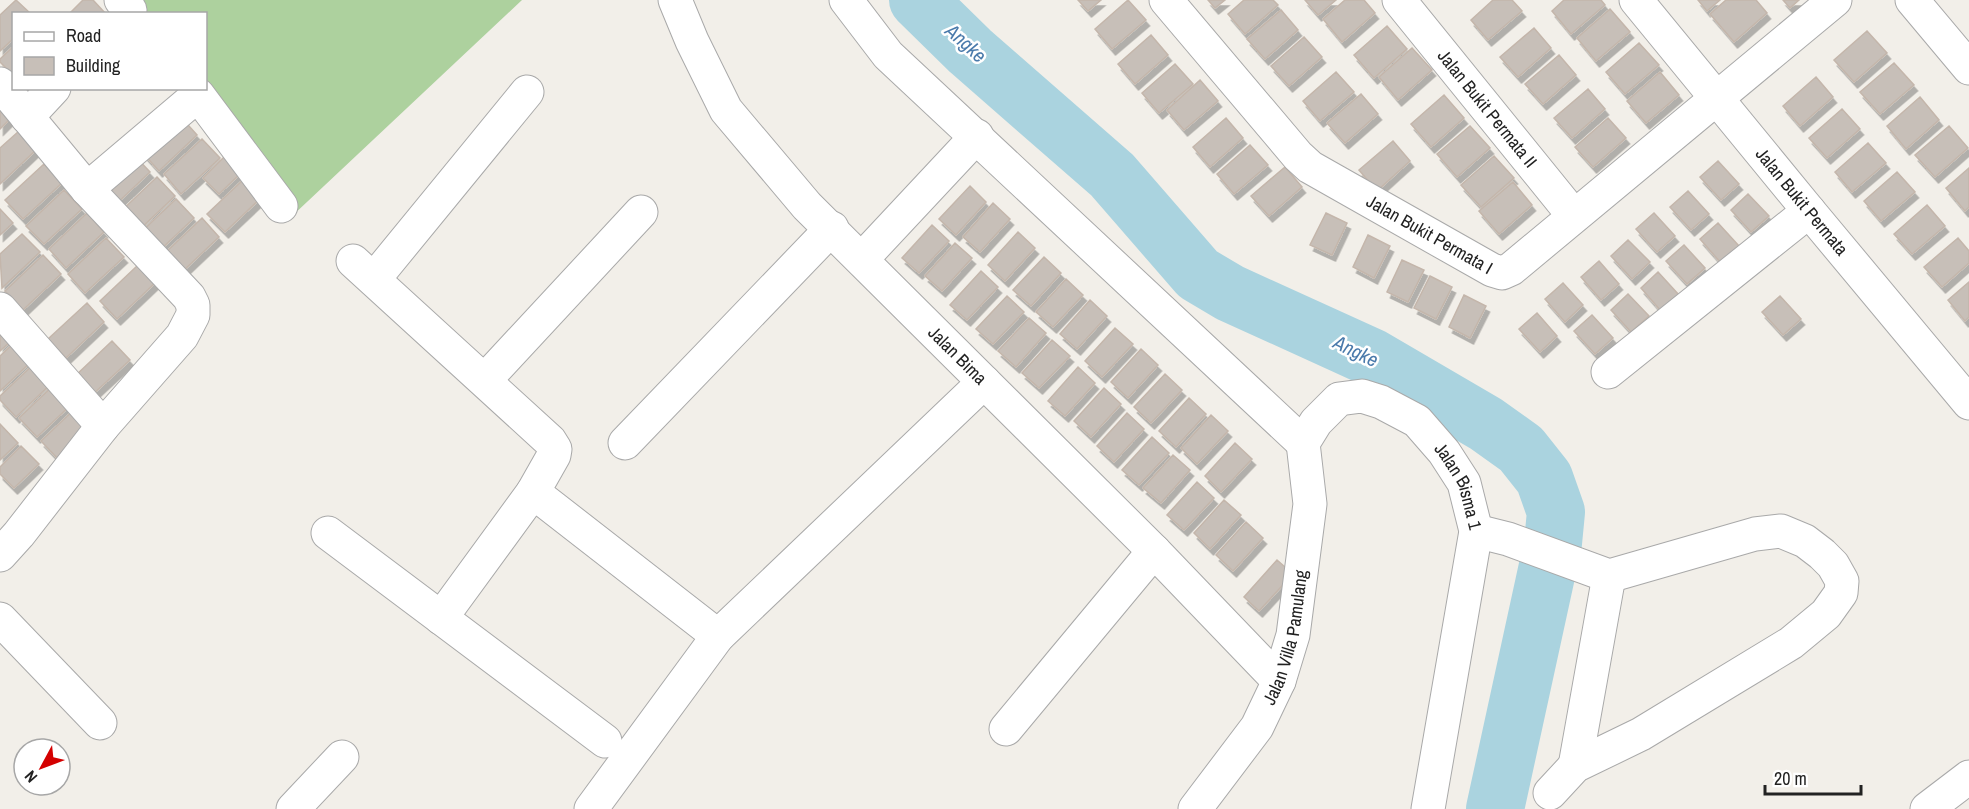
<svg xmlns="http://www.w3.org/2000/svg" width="1969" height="809" font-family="'Archivo Narrow',sans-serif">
<defs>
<filter id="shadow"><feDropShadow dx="3.5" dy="6" stdDeviation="0" flood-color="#0004"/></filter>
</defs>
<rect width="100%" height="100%" fill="#f2efe9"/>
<path fill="#add19e" d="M127,0H522L291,217L206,88V14H118Z"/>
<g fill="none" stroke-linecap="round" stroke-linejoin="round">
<path stroke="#aad3df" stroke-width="58" d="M918,0L970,51L1112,175L1198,274L1230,293L1373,358L1486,424L1521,449L1544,478L1556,512L1553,543L1495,809"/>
</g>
<path fill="#c7bfb8" stroke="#c4b6ab" stroke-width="1.5" filter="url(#shadow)" d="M16,0L31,14H14V38L0,51V15Z
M83,0H93L106,14H69Z
M1078,0H1101L1088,11Z
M1128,0L1146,20L1112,49L1095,29Z
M1208,0H1225L1215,8Z
M1244,0H1273L1278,5L1245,34L1228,14Z
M1305,0H1336L1318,15Z
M1345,0H1364L1375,13L1342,42L1323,19Z
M1493,0H1512L1522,11L1488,40L1471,20Z
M1564,0H1601L1605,5L1571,34L1552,11Z
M1698,0H1720L1707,11Z
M1726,0H1756L1767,13L1734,42L1710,14Z
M1783,0H1799L1790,8Z
M1610,9L1630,32L1596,61L1577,38Z
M1281,10L1298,30L1265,59L1247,39Z
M1387,26L1407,49L1374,78L1354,55Z
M1534,28L1551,48L1518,77L1500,57Z
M1867,31L1887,53L1854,82L1834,60Z
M1151,35L1168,55L1135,84L1118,64Z
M1304,37L1322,57L1289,86L1271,66Z
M1639,43L1659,65L1625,94L1606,72Z
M14,46V76L0,62V59Z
M1412,48L1432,70L1398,100L1379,77Z
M1559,55L1576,75L1543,104L1525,84Z
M1894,63L1914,85L1880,114L1860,92Z
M1175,64L1193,84L1159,113L1142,93Z
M1336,72L1354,92L1320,121L1303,101Z
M1660,72L1679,95L1646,123L1627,101Z
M1816,77L1833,97L1800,126L1783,106Z
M1200,80L1218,101L1184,130L1167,110Z
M1588,89L1605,109L1572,138L1554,118Z
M1361,94L1378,114L1345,143L1327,123Z
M1444,95L1464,118L1431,147L1411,124Z
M1920,97L1939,120L1906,149L1887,126Z
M1842,109L1860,129L1827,158L1809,138Z
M0,110L9,120L0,129Z
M180,116L197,135L159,171L142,152Z
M1226,118L1243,138L1210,167L1193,147Z
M1608,118L1626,138L1593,167L1575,147Z
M1470,126L1490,148L1457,177L1437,154Z
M1949,126L1968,148L1935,177L1915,155Z
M19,131L36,150L0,184V148Z
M202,139L220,158L181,194L164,174Z
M1393,141L1410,161L1377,191L1359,170Z
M1868,143L1886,163L1852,192L1835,172Z
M1250,145L1268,165L1234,194L1217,174Z
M132,153L150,172L112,208L94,189Z
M225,156L241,173L219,194L203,178Z
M1494,156L1514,178L1481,207L1461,185Z
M1718,161L1739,184L1721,200L1700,177Z
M44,164L62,183L23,219L5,200Z
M1285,167L1302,187L1269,216L1251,196Z
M1969,168V207L1965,211L1946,188Z
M1897,172L1915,192L1881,221L1864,201Z
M157,177L175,196L137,232L119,213Z
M245,178L263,196L225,232L207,214Z
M1513,182L1532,205L1499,234L1479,211Z
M970,186L986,202L956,235L939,219Z
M64,190L82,209L44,244L26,226Z
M1688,191L1709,214L1691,230L1670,207Z
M1748,194L1769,216L1751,232L1731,210Z
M176,199L194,218L156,254L138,235Z
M993,203L1010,219L980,252L963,237Z
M1927,205L1945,226L1912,254L1894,234Z
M0,209L13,223L0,235Z
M87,213L104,232L66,268L49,249Z
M1326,213L1347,223L1332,255L1310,245Z
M1654,213L1675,236L1657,252L1636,229Z
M202,218L219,237L181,273L164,254Z
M1718,223L1739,246L1721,263L1700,239Z
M932,225L949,241L919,273L902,258Z
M1018,232L1035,248L1005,281L988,265Z
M22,234L40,252L2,288L0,254Z
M1368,235L1390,246L1374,278L1353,267Z
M106,238L124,257L85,293L68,274Z
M1958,238L1969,251V263L1942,287L1924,267Z
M1628,240L1650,262L1632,279L1611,256Z
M955,243L972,258L942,291L925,276Z
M1684,245L1705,268L1687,284L1666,261Z
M43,255L61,274L23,310L5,291Z
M1044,257L1061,273L1031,306L1013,290Z
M1402,260L1424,270L1408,302L1387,292Z
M1599,261L1619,284L1601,300L1581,277Z
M138,265L155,283L117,319L100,301Z
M981,271L998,287L967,320L950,305Z
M1658,272L1679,295L1661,311L1641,288Z
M1430,276L1452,287L1436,319L1414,308Z
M1066,279L1083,295L1053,327L1036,312Z
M1969,282V317L1965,321L1948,300Z
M1563,283L1583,305L1565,322L1545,299Z
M1628,294L1649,316L1631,332L1611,310Z
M1464,295L1486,306L1470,338L1449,327Z
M1007,296L1024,312L993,344L976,329Z
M1780,296L1801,319L1783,335L1762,312Z
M1090,300L1107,316L1077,349L1060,334Z
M87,303L104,322L66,358L48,339Z
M1537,313L1557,336L1540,352L1519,329Z
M1592,315L1613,338L1595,354L1574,331Z
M1029,318L1046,333L1016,367L998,351Z
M0,327L12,340L0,351Z
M1115,328L1133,344L1102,377L1085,361Z
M1052,340L1070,356L1039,388L1022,373Z
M16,341L33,360L0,391V356Z
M112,341L130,360L91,396L74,377Z
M1141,349L1158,365L1128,398L1111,382Z
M36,362L54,381L16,417L0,400V396Z
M1078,367L1095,383L1065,416L1048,401Z
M1165,374L1182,390L1151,423L1134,407Z
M57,382L75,401L37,437L19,418Z
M1104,388L1121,404L1091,437L1074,421Z
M1189,398L1206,414L1176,447L1159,431Z
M79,405L97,424L59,460L41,441Z
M1127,413L1144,429L1114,462L1097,446Z
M1211,415L1228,431L1197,464L1181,448Z
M0,424L18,443L0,460Z
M1152,437L1169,453L1139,485L1122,470Z
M1235,443L1252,459L1221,492L1205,476Z
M21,446L39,464L14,488L0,474V467Z
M1173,455L1190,470L1161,503L1143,488Z
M1197,482L1214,498L1184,530L1167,515Z
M1224,500L1241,515L1210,549L1194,533Z
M1246,522L1263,538L1233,571L1216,555Z
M1277,560L1293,574L1259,611L1244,597Z"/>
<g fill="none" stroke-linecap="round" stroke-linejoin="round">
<g stroke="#a9a9a9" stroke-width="35">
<g id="street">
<path d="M121,0L130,10L127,14"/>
<path id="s1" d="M675,0L692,41L726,110L807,206L1154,551L1279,681"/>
<path d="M846,0L888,55L1303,443"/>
<path id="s2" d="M1166,0L1298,156L1310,167L1492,270L1502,273L1511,269L1835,0"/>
<path id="s3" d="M1399,0L1574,216"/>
<path id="s4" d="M1636,0L1809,211L1969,403"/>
<path d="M1912,0L1969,68"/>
<path d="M0,84L87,189L189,297L193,305V315L182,336L103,426L19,534L0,555"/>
<path d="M27,117L54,88"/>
<path d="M87,189L198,95L281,206"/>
<path d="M862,259L977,136"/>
<path d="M353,261L550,441L555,449L554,455L533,492L718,636"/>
<path d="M374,279L527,92"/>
<path d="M0,309L103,426"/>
<path d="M1608,372L1809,211"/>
<path d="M485,380L641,212"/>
<path d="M625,443L832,228"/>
<path id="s5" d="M1303,443L1316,422L1339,399L1362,396L1381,402L1417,421L1444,452L1464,483L1476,531L1428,809"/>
<path d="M1476,531L1508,539L1609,576L1755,534L1781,531L1805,541L1822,554L1833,565L1842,581L1841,593L1826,614L1791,643L1641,734L1575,766L1550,793"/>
<path d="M328,533L605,741"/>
<path d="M441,618L533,492"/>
<path d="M0,619L100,723"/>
<path d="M1006,729L1154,551"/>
<path d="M1575,766L1609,576"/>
<path d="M293,809L342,757"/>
<path d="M591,809L718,636L984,382"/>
<path id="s6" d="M1195,809L1257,727L1279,681L1293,635L1310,504L1303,443"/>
<path d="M1927,809L1969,777"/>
</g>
</g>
<use href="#street" stroke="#fff" stroke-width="33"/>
</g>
<g text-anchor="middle" stroke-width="5" stroke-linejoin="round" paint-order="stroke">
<g font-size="18" fill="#222" stroke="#fff">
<text dy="6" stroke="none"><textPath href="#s3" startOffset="140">Jalan Bukit Permata II</textPath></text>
<text dy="6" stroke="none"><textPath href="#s4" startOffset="261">Jalan Bukit Permata</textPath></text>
<text dy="6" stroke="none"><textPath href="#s2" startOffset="358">Jalan Bukit Permata I</textPath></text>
<text dy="6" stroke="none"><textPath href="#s1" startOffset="459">Jalan Bima</textPath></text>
<text dy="6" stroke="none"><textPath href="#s5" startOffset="220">Jalan Bisma 1</textPath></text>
<text dy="6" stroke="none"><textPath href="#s6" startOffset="198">Jalan Villa Pamulang</textPath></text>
</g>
<g font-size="20" font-style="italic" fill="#4a7aab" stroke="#fff">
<text transform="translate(966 43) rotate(42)" y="7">Angke</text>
<text transform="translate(1356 351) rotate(26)" y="7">Angke</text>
</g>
</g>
<rect x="12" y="12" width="195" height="78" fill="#ffffff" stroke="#a7a7a7" stroke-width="1.5"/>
<rect x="24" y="32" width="30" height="9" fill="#ffffff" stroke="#a7a7a7" stroke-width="1.5"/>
<text x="66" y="42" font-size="18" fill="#222222">Road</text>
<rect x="24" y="57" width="30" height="18" fill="#c7bfb8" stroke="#a7a7a7" stroke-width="1.5"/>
<text x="66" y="72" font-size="18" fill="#222222">Building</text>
<g transform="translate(42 767) rotate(229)"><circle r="28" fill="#ffffff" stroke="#a7a7a7" stroke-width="1.5"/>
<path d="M0-4.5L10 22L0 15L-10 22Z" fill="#d40000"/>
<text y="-9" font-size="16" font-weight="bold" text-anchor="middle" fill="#222222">N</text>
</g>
<path d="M1765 785v9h96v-9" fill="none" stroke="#222222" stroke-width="3"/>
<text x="1774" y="785" font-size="18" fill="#222222" stroke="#ffffff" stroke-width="4.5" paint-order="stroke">20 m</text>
</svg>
